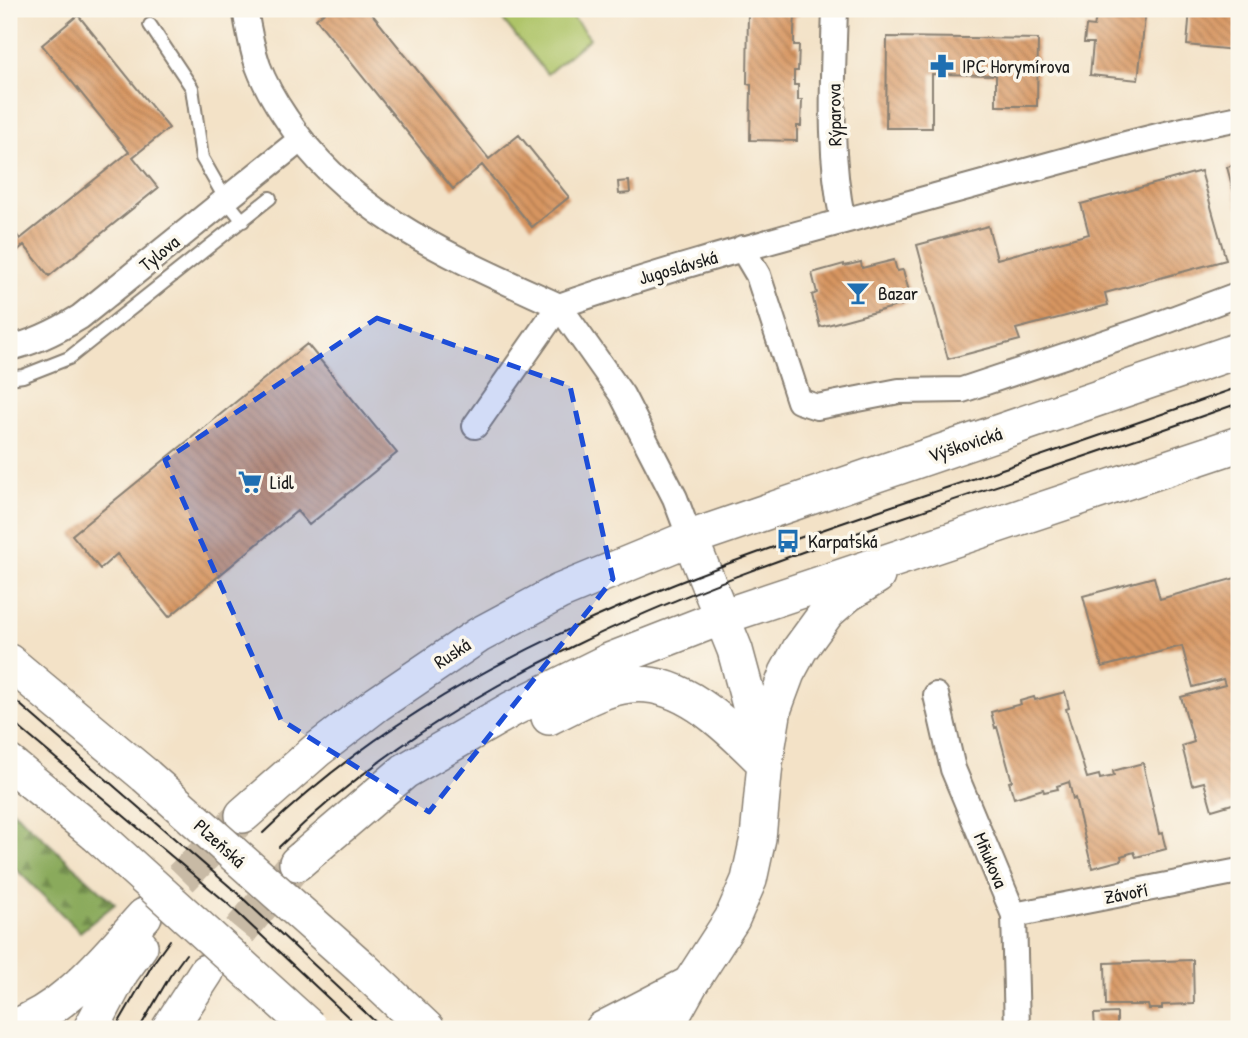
<svg xmlns="http://www.w3.org/2000/svg" width="1248" height="1038" font-family="'Patrick Hand',sans-serif">
<defs>
<pattern id="forest-firs" width="22" height="20" patternUnits="userSpaceOnUse" patternTransform="scale(1.75)"><rect width="22" height="20" fill="#8aaa5c"/><path d="M5 1l3.5 6h-7zM16 11l3.5 6h-7z" fill="#708a4b"/></pattern>
<pattern id="building-back-hatch" width="6" height="6" patternUnits="userSpaceOnUse" patternTransform="scale(1.75)"><rect width="6" height="6" fill="#d79560"/><path d="M-1 5l2 2M0 0l6 6M5-1l2 2" fill="none" stroke="#ae794e"/></pattern>
</defs>
<rect width="100%" height="100%" fill="#fbf7ec"/>
<filter id="ink" filterUnits="userSpaceOnUse"><feTurbulence type="fractalNoise" baseFrequency=".0143" numOctaves="2"/><feDisplacementMap in="SourceGraphic" scale="14" xChannelSelector="R" yChannelSelector="G"/><feConvolveMatrix kernelMatrix="1 2 1 2 8 2 1 2 1" color-interpolation-filters="sRGB"/></filter>
<filter id="wash" filterUnits="userSpaceOnUse"><feTurbulence type="fractalNoise" baseFrequency=".00686" numOctaves="4" result="noise"/><feDisplacementMap in="SourceGraphic" scale="28" xChannelSelector="R" yChannelSelector="G"/><feGaussianBlur stdDeviation="1.57" result="paint"/><feColorMatrix in="noise" values="0 0 0 0 0 0 0 0 0 0 0 0 0 0 0 0 0 1.4 0 .05"/><feComposite in="paint" operator="in"/></filter>
<g filter="url(#wash)">
<rect width="100%" height="100%" fill="#f3e2c7"/>
<path fill="url(#forest-firs)" stroke="#53633c" stroke-width="2" d="M9,807L115,904L80,932L9,862Z"/>
<path fill="#aec468" stroke="#657042" stroke-width="2" d="M494,9H566L590,38L547,74Z"/>
<g id="blocks">
<path fill="url(#building-back-hatch)" d="M328,9H368L489,159L519,135L569,197L532,227L482,165L453,189L316,19Z
M748,9H799V16H795L794,31V45H799L798,71H794V85H798V100H802L801,126H797V141L750,140L751,85L747,84Z
M1190,9H1237L1234,50L1187,45Z
M1097,12L1145,17L1138,80L1090,75L1093,43H1084L1086,26L1094,27Z
M78,15L169,128L133,157L158,188L49,276L24,245L9,258V225L20,239L129,152L42,45Z
M887,37L1038,39L1037,106H996V75L932,74V128H886Z
M1239,164V208H1238L1227,167Z
M1201,171L1226,260L1105,293L1108,305L1016,329L1020,340L948,359L917,245L988,226L997,259L1089,234L1081,204Z
M629,181L630,193L619,194L618,182Z
M894,260L897,271L903,270L912,302L820,327L812,295L817,293L812,273L844,264V266L861,262L862,268Z
M307,344L397,453L309,525L297,511L169,617L117,554L100,569L72,535Z
M1154,577L1160,599L1239,577V790L1237,791L1239,802L1212,810L1204,782L1192,785L1182,746L1194,742L1181,697L1225,685L1223,679L1193,687L1182,646L1102,667L1083,596Z
M1065,692L1069,708L1066,709L1087,778L1099,775L1100,779L1114,776L1113,771L1143,763L1159,834L1162,833L1166,849L1136,857L1134,852L1121,856L1122,860L1092,868L1075,798L1073,799L1069,782L1057,786L1058,789L1044,792L1043,789L1014,798L1009,782L1012,781L997,727L995,728L991,712L1021,704L1020,701L1034,697L1035,700Z
M1193,960L1194,1004L1162,1005V1009H1149L1148,1005H1106L1105,963Z
M1117,1013V1029H1095L1094,1014Z"/>
</g>
</g>
<g filter="url(#ink)">
<use href="#blocks" fill-opacity="0" stroke="#887f72" stroke-width="2"/>
<g fill="none" stroke-linecap="round" stroke-linejoin="round">
<path stroke="#c8baa5" stroke-width="35" stroke-dasharray="35 18" stroke-linecap="butt" d="M144,916L243,815
M206,972L293,867"/>
<g stroke="#887f72" stroke-width="16">
<path id="lane" d="M150,25L192,88L202,158L226,200L243,221
M9,378L23,376L69,358L270,198"/>
</g>
<g stroke="#887f72" stroke-width="28">
<path id="street" d="M245,9C248,28 252,48 258,66C265,85 275,102 286,118C349,216 457,259 559,306C686,262 817,229 946,193C1043,167 1141,137 1239,118
M835,9C833,79 828,152 843,221
M742,248L758,275L799,401L817,407L899,391L962,390L1148,328L1239,294
M9,348C34,343 57,331 80,317L300,140
M475,426L559,306L622,395L675,498L690,538
M936,695L953,769L1014,915L1017,1029
M1014,915L1239,871"/>
</g>
<g stroke="#887f72" stroke-width="38">
<path id="secondary" d="M690,538L735,650L761,746
M9,662L146,776
M549,717C574,705 602,688 629,685C683,678 730,729 765,763
M9,763L96,834
M243,815L317,750L377,704L479,635L559,592L690,538L1239,350
M297,863L405,771L512,709L609,661L722,617L1239,444
M361,967L427,1029
M9,1029C67,1009 103,961 144,916
M91,1029L121,972L140,946
M169,1029L206,972
M603,1029L690,984
M665,1029L690,984L732,919L749,880L758,838L765,763L774,708L787,673L800,649L827,612L848,594L877,576"/>
</g>
<use href="#lane" stroke="#fff" stroke-width="12"/>
<use href="#street" stroke="#fff" stroke-width="24"/>
<use href="#secondary" stroke="#fff" stroke-width="35"/>
<path stroke="#1c1c1c" stroke-width="2" d="M9,695L236,892L383,1029
M9,719L227,903L361,1029
M263,833C436,664 665,583 889,507C1006,468 1123,428 1239,387
M279,847C451,678 680,592 904,517C1016,479 1128,443 1239,403
M115,1029L154,962L170,940
M139,1029L170,976L186,954"/>
<g stroke="#887f72" stroke-width="38" stroke-linecap="butt">
<path id="secondary-bridge" d="M146,776L361,967
M96,834L309,1027"/>
</g>
<use href="#secondary-bridge" stroke="#fff" stroke-width="35"/>
</g>
</g>
<path fill="#1d4ed8" fill-opacity="0.2" stroke="#1d4ed8" stroke-width="5" stroke-dasharray="14 9" stroke-linejoin="round" d="M377,318L570,386L613,579L429,812L281,720L165,460Z"/>
<defs>
<g id="pharmacy-bare" transform="scale(1.89)"><path d="M-2-6h4v4h4v4h-4v4h-4v-4h-4v-4h4Z" fill="#1f6fb2" stroke="#fbf7ec" stroke-width="2.5" paint-order="stroke"/></g>
<g id="bar-bare" transform="scale(1.89)"><path d="M-6-5H6L.8 .8V4.5H3.5V6h-7V4.5H-.8V.8Z" fill="#1f6fb2" stroke="#fbf7ec" stroke-width="2.5" paint-order="stroke"/></g>
<g id="supermarket-bare" transform="scale(1.89)"><path d="M-6-5.5h2.5l.6 2H6L4.5 2H-2.5L-4.4-4H-6ZM-1.5 3.2a1.3 1.3 0 1 0 .1 0ZM3 3.2a1.3 1.3 0 1 0 .1 0Z" fill="#1f6fb2" stroke="#fbf7ec" stroke-width="2.5" paint-order="stroke"/></g>
<g id="bus-bare" transform="scale(1.89)"><path d="M-5-6H5V4H4V6H2V4H-2V6H-4V4H-5ZM-3.5-4V0h7V-4ZM-3.5 1.2v1.5H-2V1.2ZM2 1.2v1.5H3.5V1.2Z" fill="#1f6fb2" stroke="#fbf7ec" stroke-width="2.5" paint-order="stroke"/></g>
</defs>
<g fill-rule="evenodd">
<use href="#pharmacy-bare" x="942" y="66"/>
<use href="#bar-bare" x="858" y="293"/>
<use href="#supermarket-bare" x="250" y="482"/>
<use href="#bus-bare" x="788" y="541"/>
</g>
<g text-anchor="middle" stroke-width="7" stroke-linejoin="round" paint-order="stroke">
<g font-size="19" fill="#1c1c1c" stroke="#fbf7ec" text-anchor="start">
<text x="962" y="73">IPC Horymírova</text>
<text x="878" y="300">Bazar</text>
<text x="270" y="489">Lidl</text>
<text x="808" y="548">Karpatská</text>
</g>
<g font-size="19" fill="#1c1c1c" stroke="#fbf7ec">
<text transform="translate(834 115) rotate(-91)" y="7">Rýparova</text>
<text transform="translate(159 253) rotate(-39)" y="7">Tylova</text>
<text transform="translate(678 267) rotate(-16)" y="7">Jugoslávská</text>
<text transform="translate(965 444) rotate(-18)" y="7">Výškovická</text>
<text transform="translate(452 653) rotate(-33)" y="7">Ruská</text>
<text transform="translate(220 843) rotate(42)" y="7">Plzeňská</text>
<text transform="translate(991 860) rotate(67)" y="7">Mňukova</text>
<text transform="translate(1126 893) rotate(-11)" y="7">Závoří</text>
</g>
</g>
<rect width="1248" height="1038" fill="none" stroke="#fbf7ec" stroke-width="35"/>
</svg>
